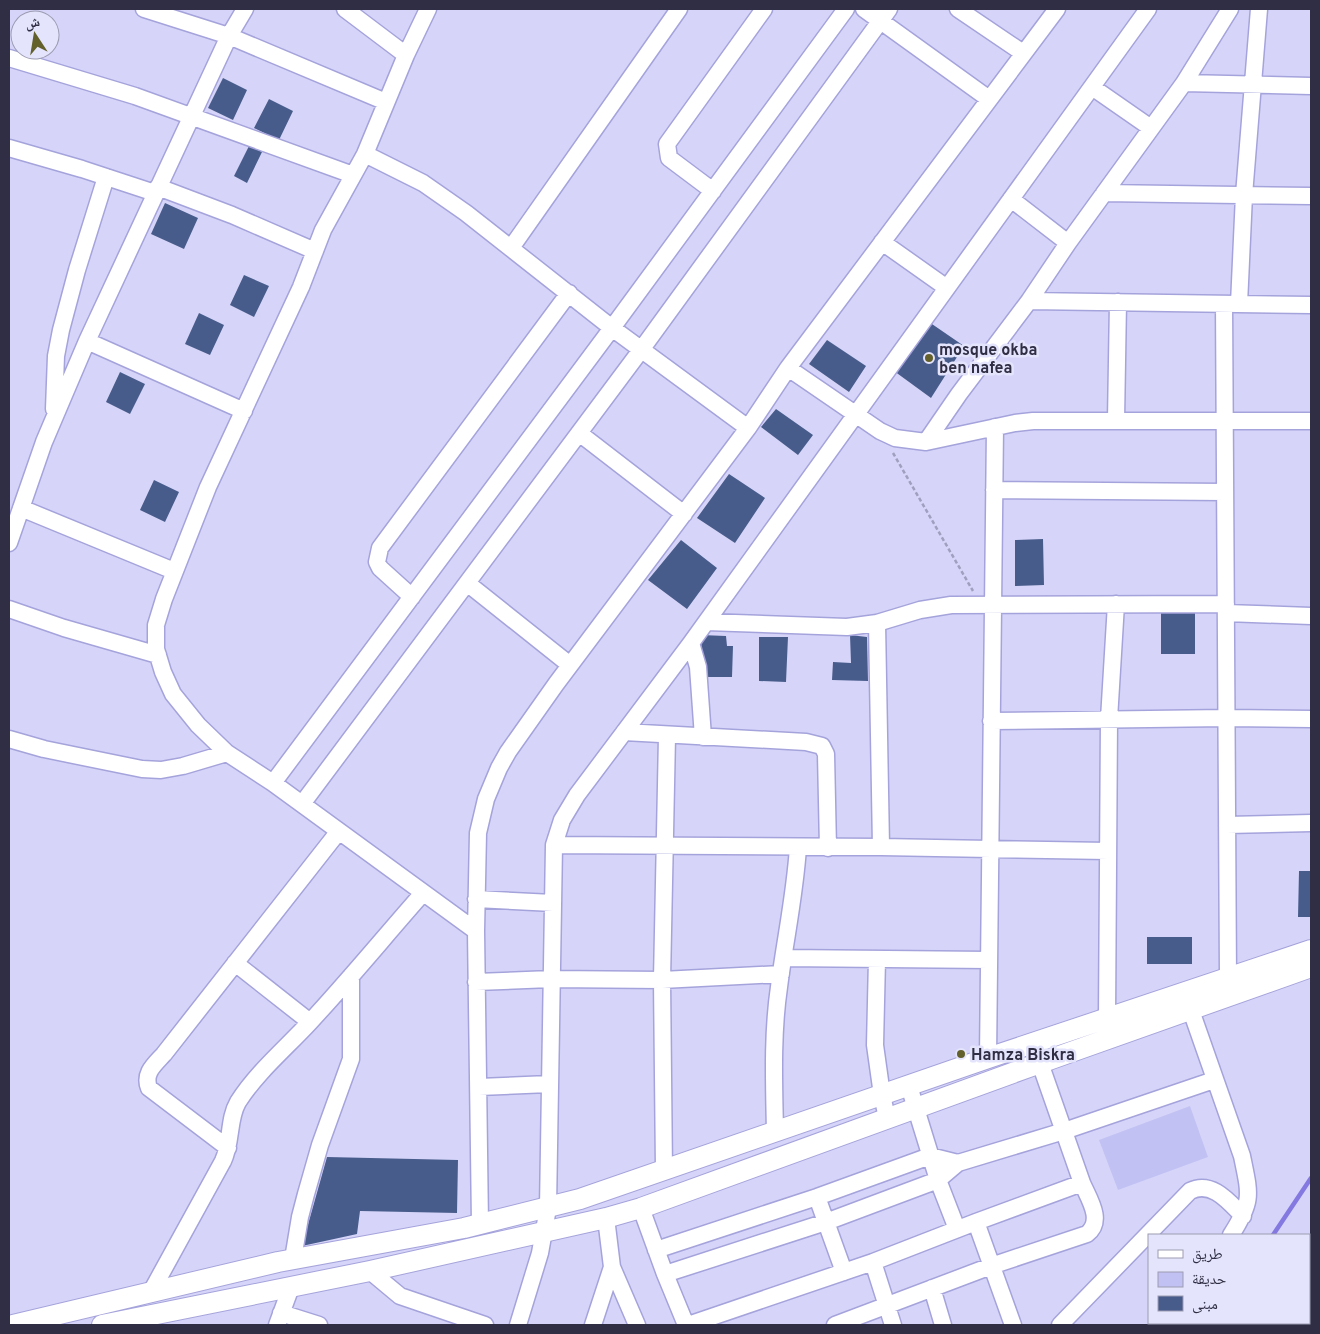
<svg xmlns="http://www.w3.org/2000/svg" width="1320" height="1334" font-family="Overpass,'Noto Naskh Arabic',sans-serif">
<rect width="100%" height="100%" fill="#d6d5f9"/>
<path fill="#c2c1f3" d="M1190,1106L1208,1157L1118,1190L1099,1140Z"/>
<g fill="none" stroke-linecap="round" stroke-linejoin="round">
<path stroke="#8479e1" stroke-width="4.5" d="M1273,1235L1311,1178
M1214,1325L1215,1323"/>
</g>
<path fill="#485c8b" d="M223,78L247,90L233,120L208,108Z
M269,99L293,111L279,140L254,128Z
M249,146L262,152L247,183L234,176Z
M165,203L198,218L184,249L151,234Z
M244,275L269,286L254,317L230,305Z
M199,313L224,325L210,355L185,344Z
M929,322L964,346L931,398L894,371Z
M827,340L866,366L849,392L809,364Z
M120,372L145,384L130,414L106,402Z
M776,409L813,435L798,455L761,427Z
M729,474L765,498L735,543L697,518Z
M154,480L179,492L165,522L140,510Z
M1043,539L1044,585L1015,586V540Z
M681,540L717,568L687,609L648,580Z
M1161,608H1195V654H1161Z
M701,635L726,636L727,646H733L732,677H702Z
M850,635L867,637L868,681L832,680L833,662L851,663Z
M759,637H788L786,682L759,681Z
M1299,871H1311V917H1298Z
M1147,937H1192V964H1147Z
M327,1157L458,1160L457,1213L360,1211L357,1234L302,1246Z"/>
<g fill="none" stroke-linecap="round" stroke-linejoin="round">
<g stroke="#a5a3db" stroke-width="19">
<path id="minor" d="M144,9L229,36L386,102
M345,9L406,55
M428,9L406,55L365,154L323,230L301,287L208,487L164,599L156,625V649L163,672L173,694L198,725L227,753L273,783L476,931
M864,9L989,99
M958,9L1023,53
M9,58L135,96L353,175
M1184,83L1311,86
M1092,87L1151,128
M9,148L82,169L155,193
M365,154L423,183L466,213L612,328L748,428
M158,187L232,215L315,251
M713,191L669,158L667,144L764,9
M1104,193L1311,196
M1011,199L1068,243
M882,242L947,288
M511,248L679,9
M1029,301L1311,305
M1224,304L1228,977
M1239,304L1244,195L1259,9
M87,341L244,411
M788,368L880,431L895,438L926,442L1015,423L1033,421H1311
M54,409L56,356L61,330L77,270L106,177
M1116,420L1118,302
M579,433L684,514
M926,442L959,394L1029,301L1068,243L1184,83L1230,9
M994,490L1225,492
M21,508L174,571
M9,543L44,442L87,341L229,36L245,9
M467,583L570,665
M412,597L380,568L377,562L380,548L569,293
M9,609L64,628L158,655
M1226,613L1311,616
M706,622L847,627L877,623L920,610L951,605L1226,604
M877,623L881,847
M691,643L698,667L703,737
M991,721L1226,718L1311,719
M624,732L806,742L822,746L826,754L828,848
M9,739L44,749L142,769L161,770L183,766L227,753
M273,783L612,328L846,9
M302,804L641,350L889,9
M1227,825L1311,823
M554,845L881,847L1108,851
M476,899L553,903
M784,958L989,960
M877,959L875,1045L882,1095L887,1118
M235,963L310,1022
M476,982L551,979L662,980L781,974
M1187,999L1242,1156C1250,1195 1253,1201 1231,1235
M1107,1018L1109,719L1116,604
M988,1058L995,427
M909,1086L938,1180L957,1229
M479,1087L549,1084
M775,1132C774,1083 772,1035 779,987C785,940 795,895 798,847
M228,1148L149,1088C143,1073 155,1064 164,1054L339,831
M664,1171L662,980L667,736
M817,1197L844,1272
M641,1208L665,1274L686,1325
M606,1218L612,1267L637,1325
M976,1222L1013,1325
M480,1224L476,931L478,833L486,799L499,768L508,752L556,684L748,428L788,368L1057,9
M656,1250L817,1197L930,1156L958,1163
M293,1259L300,1217L306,1194L320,1145L351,1059V976
M873,1262L893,1325
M370,1271L400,1296L485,1325
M665,1274L826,1222L938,1180L958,1163L1064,1131L1214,1080
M932,1288L943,1325
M151,1292L223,1161C232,1142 228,1119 238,1102C257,1072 286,1048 310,1022C349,980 385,936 423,893
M281,1313L319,1325
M277,1325L291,1287
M518,1325L540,1253L548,1208L554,845L562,820L577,795L691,643L1148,9
M593,1325L612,1267
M688,1325L873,1262L976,1222L1082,1183L1040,1063
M835,1325L991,1266L1087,1234C1104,1221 1089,1199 1082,1183
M1060,1325L1190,1191C1212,1180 1229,1202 1243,1216
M1164,1325L1165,1323"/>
</g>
<g stroke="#a5a3db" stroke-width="22">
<path id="tertiary" d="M13,1325L278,1262L464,1228L580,1199L988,1058L1311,950
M102,1325L370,1271L606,1218L641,1208L1040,1063L1311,967"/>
</g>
<path stroke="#a09fbf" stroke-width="2.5" stroke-dasharray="4 2.5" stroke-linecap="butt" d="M893,453L973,591"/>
<use href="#minor" stroke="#fff" stroke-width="16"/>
<use href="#tertiary" stroke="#fff" stroke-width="20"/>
</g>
<g fill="#63602c" stroke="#e4e4fc" stroke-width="2">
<circle cx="929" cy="358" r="5"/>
<circle cx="961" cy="1054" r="5"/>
</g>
<g text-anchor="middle" stroke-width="5" stroke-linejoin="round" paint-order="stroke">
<g font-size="16" font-weight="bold" fill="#2f2e44" stroke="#e4e4fc" text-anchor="start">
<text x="939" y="355">mosque okba<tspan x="939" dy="18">ben nafea</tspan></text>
<text x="971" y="1060">Hamza Biskra</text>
</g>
</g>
<rect width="1320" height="1334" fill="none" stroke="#2f2e44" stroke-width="20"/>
<rect x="1148" y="1234" width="162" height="90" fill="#e4e4fc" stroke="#9c9bb2"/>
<rect x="1158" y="1250" width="25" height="8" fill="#ffffff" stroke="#9c9bb2"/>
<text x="1192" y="1259" font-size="15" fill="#2f2e44">طريق</text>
<rect x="1158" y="1272" width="25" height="15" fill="#c2c1f3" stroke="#9c9bb2"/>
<text x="1192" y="1284" font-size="15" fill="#2f2e44">حديقة</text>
<rect x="1158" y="1296" width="25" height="15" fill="#485c8b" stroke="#9c9bb2"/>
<text x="1192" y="1309" font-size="15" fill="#2f2e44">مبنى</text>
<g transform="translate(35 35) rotate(348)"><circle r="24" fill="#e4e4fc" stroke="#9c9bb2"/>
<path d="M0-4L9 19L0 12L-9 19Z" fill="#63602c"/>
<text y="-8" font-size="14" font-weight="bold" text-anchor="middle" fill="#2f2e44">ش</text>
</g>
</svg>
